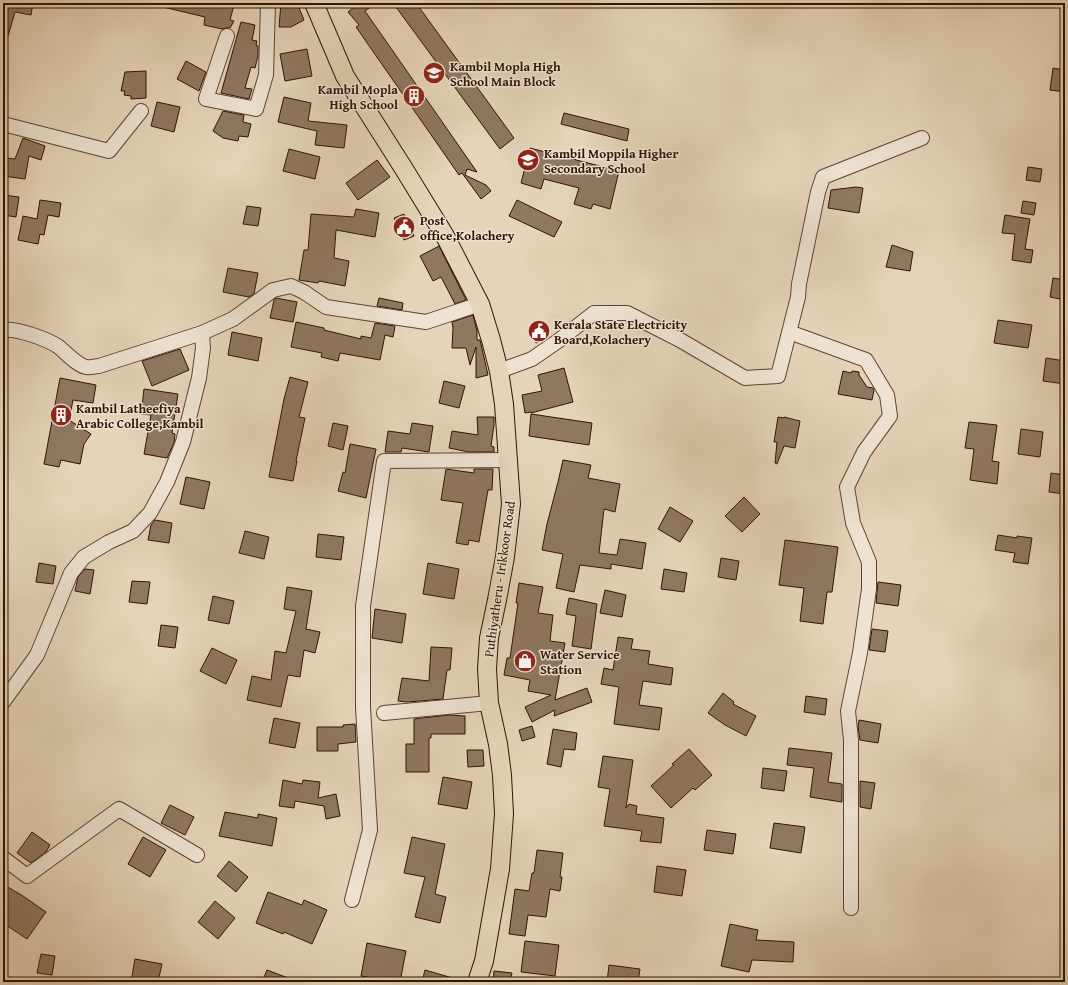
<svg xmlns="http://www.w3.org/2000/svg" width="1068" height="985" font-family="'Gentium Book Plus',serif">
<rect width="100%" height="100%" fill="#e5d4b9"/>
<filter id="stains"><feTurbulence type="fractalNoise" baseFrequency=".005" numOctaves="4"/><feColorMatrix values="0 0 0 0 .2 0 0 0 0 .09 0 0 0 0 .02 0 0 0 .5 -.17"/></filter>
<radialGradient id="worn" r=".72"><stop offset=".6" stop-color="#630" stop-opacity="0"/><stop offset="1" stop-color="#630" stop-opacity=".3"/></radialGradient>
<path fill="#8f7762" stroke="#311304" d="M3,3H33L31,15L15,12L6,43H3Z
M163,3H226L234,5L230,20L234,21L230,28H226L222,29L204,25L205,17L163,7Z
M281,3H297L304,20L291,27H279Z
M359,3H376L365,11L477,172L467,169L465,175L486,185L491,191L481,199L462,173L459,175L356,27L359,25L348,12Z
M393,3H416L514,138L500,149Z
M241,22L255,25L252,40L257,41L256,45L258,46V56L255,68L251,67L245,88L252,89L249,99L221,93Z
M307,49L312,76L285,81L280,54Z
M186,61L206,72L199,91L177,79Z
M1053,68L1065,70V92L1050,90Z
M146,71V98L131,99V96L124,95L125,91H121L125,72Z
M284,97L311,103L308,121L347,125L344,148L315,145L317,131L278,122Z
M157,102L180,107L174,132L151,126Z
M223,111L244,115L243,122L251,124L248,137L239,136L238,141L223,138L213,131Z
M564,113L629,129L627,141L561,124Z
M23,138L45,146L41,160L29,156L25,179L3,176L6,158L15,159Z
M530,148L619,171L610,209L593,204L591,209L574,204L579,188L544,179L541,189L521,183Z
M289,149L320,157L315,179L283,171Z
M377,160L390,177L358,200L346,183Z
M1028,167L1042,169L1040,182L1026,180Z
M856,187L863,188L859,213L828,208L831,190Z
M3,195L19,197L16,217L3,215Z
M40,200L61,203L59,217L48,215L44,235L40,234L38,244L18,240L23,216L37,219Z
M517,200L562,222L554,237L509,216Z
M1023,201L1036,203L1034,215L1021,213Z
M247,206L261,208L258,226L243,224Z
M356,209L379,213L375,237L336,230L334,258L349,261L345,286L319,281L318,283L299,280L304,250H308L311,214L354,217Z
M404,214L414,236L404,240L394,218Z
M1005,215L1030,219L1025,249L1033,250L1031,263L1012,260L1015,234L1002,233Z
M892,245L913,252L910,271L886,267Z
M439,246L466,300L455,304L441,277L433,281L420,256Z
M228,268L258,273L254,294L249,297L223,292Z
M1053,278L1065,280V300L1050,297Z
M276,298L297,302L293,322L270,318L274,300Z
M379,298L403,303L402,310L377,306Z
M473,315L477,331V340H480L488,375L476,378V347L470,365L466,348H452L453,328L452,322Z
M998,320L1032,325L1028,348L994,343Z
M540,321L548,337L536,343L530,325Z
M296,322L324,328V330L361,339V336L371,338L375,323L395,326L393,337L385,335L380,360L340,353L338,361L321,357L322,353L291,347Z
M232,332L262,338L258,361L228,355Z
M180,349L189,370L152,386L142,361Z
M1046,358L1065,361V384L1043,381Z
M564,368L573,402L531,413V412L525,413L522,395L542,391L538,375Z
M843,371L851,373L852,371L859,372V375L867,387L873,388L874,390L872,400L838,394Z
M290,377L308,382L299,417L305,418L296,461H297L293,481L269,477L284,399Z
M60,378L96,385L93,403L73,400L69,420L91,434L84,444L80,464L61,460L59,467L44,464Z
M444,381L465,386L459,408L439,403Z
M144,389L178,394L172,433L175,434L174,443L167,458L144,454L151,415L141,414Z
M531,414L592,423L589,445L529,436Z
M477,417H494V425L491,446L494,447V452H469L449,448L452,431L478,435Z
M778,417L784,418V417L800,421L795,448L784,446L777,464L775,463L777,442H774Z
M969,422L997,425L992,461L999,462L997,484L970,480L974,449L965,448Z
M333,423L348,426L343,450L328,446Z
M412,423L433,426L429,452L402,448L401,452H385L388,431L410,434Z
M1021,429L1043,432L1040,457L1018,454Z
M350,444L376,449L366,498L338,491L343,472L345,473Z
M563,460L591,465L588,478L620,484L615,512L604,509L599,553L617,555L620,539L646,543L642,569L611,564V569L580,565L574,592L556,588L563,554L542,550L547,524L558,482Z
M446,469L474,473V469H493L492,490H488L479,542L469,540L468,545L456,543L463,503L441,500Z
M1051,473L1065,475V494L1049,492Z
M186,477L210,482L204,509L180,504Z
M744,497L760,514L742,532L725,516Z
M670,507L693,521L680,542L658,529Z
M155,520L172,523L169,543L148,540L151,525Z
M245,531L269,537L264,559L239,553Z
M318,534L344,537L341,560L316,557Z
M998,535L1017,538V536L1032,538L1028,564L1013,562L1015,553L995,550Z
M785,540L838,547L832,592H827L823,624L800,621L804,588L779,585Z
M721,558L739,561L736,580L718,577Z
M39,563L56,566L53,584L36,582Z
M428,563L459,569L454,599L423,594Z
M85,569L94,570L90,594L75,591L78,577Z
M664,569L687,573L684,592L661,589Z
M132,581L150,582L147,604L129,602Z
M878,582L901,585L898,606L876,603Z
M519,583L543,587L538,613L553,615L550,641L565,643L555,700L587,688L592,702L554,716L555,710L532,722L525,707L551,695L528,691L530,680L504,675L507,658H510L518,603H516Z
M287,587L312,591L306,629L320,632L315,653L304,650L300,677L288,675L281,707L247,700L252,676L271,680L275,651L286,653L296,611L284,609Z
M605,590L626,595L622,617L600,613Z
M213,596L234,601L229,624L208,620Z
M569,598L597,604L591,649L572,646L576,616L566,614Z
M375,609L406,614L402,643L372,638Z
M161,625L178,627L175,648L158,646Z
M872,629L888,631L885,652L869,650Z
M618,637L633,639L631,649L650,651L648,664L673,668L671,685L643,681L639,705L662,708L659,730L614,724L619,687L601,684L604,668L613,670Z
M431,647L452,648L450,670H447L443,699L407,702L398,701L402,678L429,681Z
M212,648L237,660L226,684L200,671Z
M723,693L734,702L733,704L756,716L746,736L725,725L708,713Z
M806,696L827,699L825,715L804,712Z
M449,715L465,716V734H431V738H429V772H406V744H414V719Z
M274,718L300,723L295,748L269,743Z
M859,720L881,724L878,743L860,740L858,727Z
M355,724L356,742L338,744V751H317V727H343V725Z
M532,726L535,737L522,741L519,730Z
M553,729L577,733L575,750L564,749L561,767L547,764Z
M789,748L832,753L828,782L842,784V802L810,797L814,768L787,765Z
M689,749L712,775L695,790L693,788L671,808L651,786L674,765L672,764Z
M467,750H483L484,766L468,767Z
M603,756L633,760L626,808L629,804L637,806L636,814L664,818L661,843L640,841L642,831L604,826L610,789L598,787Z
M763,768L787,771L784,791L761,788Z
M443,777L472,782L467,809L438,804Z
M283,780L302,784L303,780L320,782L318,798L336,794L340,816L326,819L324,806L295,801L294,808L279,806Z
M860,781L875,783L871,809L860,807Z
M170,805L194,817L185,835L161,823Z
M225,812L258,818V814L277,818L272,846L219,836Z
M774,823L805,827L801,853L770,848Z
M707,830L736,834L733,854L704,850Z
M32,832L50,845L46,852L31,863L17,853Z
M143,837L166,850L150,877L128,864Z
M412,837L445,844L435,894L446,897L440,923L415,917L425,877L404,873Z
M537,850L563,853L560,877H562L560,891L550,889L546,917L528,915L525,936L509,934L515,889L529,891L532,873H534Z
M229,861L248,877L236,892L217,876Z
M657,866L686,870L682,896L654,892Z
M3,884L23,896L46,912L27,939L3,923Z
M268,892L302,905L304,900L327,910L312,944L284,932L283,934L256,923Z
M215,901L235,918L218,939L198,922Z
M730,924L758,930L756,940L794,942L793,962L752,960L749,972L721,966Z
M525,941L559,945L555,976L521,972Z
M367,943L406,951L400,982H394L361,976Z
M41,954L55,956L52,975L37,973Z
M135,959L162,964L158,982H131Z
M609,965L640,969L638,982H607Z
M267,970L296,981V982H262Z
M425,970L456,979V982H422Z
M494,971L512,973L510,982H493Z"/>
<g fill="none" stroke-linecap="round" stroke-linejoin="round">
<g stroke="#5e4331" stroke-width="16">
<path id="minor" d="M227,36L206,99L256,109L266,75L268,3
M3,124L109,151L141,111
M3,330C17,328 47,339 59,347C66,353 77,365 86,367C90,368 95,366 99,366L202,333L233,319L273,290L291,286L304,292L326,307L426,322L480,304
M789,332L866,360L887,395L890,416L864,452L847,487L853,523L869,562V589L860,653L848,711L851,740V908
M499,371L532,359L558,341L594,313H627L680,340L745,378L778,376L798,297L799,284L818,192L823,177L922,138
M3,702L37,655L71,573L84,557L109,542L133,531L150,513L167,482L183,442L199,378L203,348L202,333
M384,713L489,703
M3,858L27,876L119,809L197,855
M352,900L370,830L363,707V606L384,461L508,460"/>
</g>
<g stroke="#311304" stroke-width="20">
<path id="major" d="M314,3L345,76L404,169L445,236L480,304L491,340L499,371L504,404L511,504L505,557L497,600L489,638L487,669L489,703L498,744L502,775L504,814L500,869L484,961L477,982"/>
</g>
<use href="#minor" stroke="#eee3d2" stroke-width="14"/>
<use href="#major" stroke="#e5d4b9" stroke-width="18"/>
</g>
<defs>
<g id="school-disc" transform="scale(1.15)"><circle r="9.5" fill="#8f2418" stroke="#eee3d2"/><path d="M0-5L7-2L0 1L-7-2ZM-4 1L0 2.5L4 1V4Q0 6-4 4Z" fill="#fff"/></g>
<g id="building-disc" transform="scale(1.15)"><circle r="9.5" fill="#8f2418" stroke="#eee3d2"/><path d="M-4-6H4V6H1V3H-1V6H-4ZM-2.5-4.3h1.7v1.8h-1.7ZM.8-4.3h1.7v1.8H.8ZM-2.5-1h1.7V.8h-1.7ZM.8-1h1.7V.8H.8Z" fill="#fff"/></g>
<g id="civic-disc" transform="scale(1.15)"><circle r="9.5" fill="#8f2418" stroke="#eee3d2"/><path d="M-.6-6.5H3V-4.5H.6V-3L4-1V1h2V6H-6V1h2V-1L-.6-3ZM-1.2 2.5V6h2.4V2.5Z" fill="#fff"/></g>
<g id="shop-disc" transform="scale(1.15)"><circle r="9.5" fill="#8f2418" stroke="#eee3d2"/><path d="M-5-2.5h2.3a2.7 3.5 0 0 1 5.4 0H5L5.5 6h-11ZM-1.5-2.5h3a1.5 2.3 0 0 0-3 0Z" fill="#fff"/></g>
</defs>
<g fill-rule="evenodd">
<use href="#school-disc" x="434" y="73"/>
<use href="#building-disc" x="414" y="96"/>
<use href="#school-disc" x="528" y="160"/>
<use href="#civic-disc" x="404" y="227"/>
<use href="#civic-disc" x="539" y="331"/>
<use href="#building-disc" x="61" y="415"/>
<use href="#shop-disc" x="525" y="661"/>
</g>
<g text-anchor="middle" stroke-width="3" stroke-linejoin="round" paint-order="stroke">
<g font-size="13" font-weight="bold" fill="#311304" stroke="#eee3d2" text-anchor="start">
<text x="450" y="71">Kambil Mopla High<tspan x="450" dy="15">School Main Block</tspan></text>
<text x="398" y="94" text-anchor="end">Kambil Mopla<tspan x="398" dy="15">High School</tspan></text>
<text x="544" y="158">Kambil Moppila Higher<tspan x="544" dy="15">Secondary School</tspan></text>
<text x="420" y="225">Post<tspan x="420" dy="15">office,Kolachery</tspan></text>
<text x="554" y="329">Kerala State Electricity<tspan x="554" dy="15">Board,Kolachery</tspan></text>
<text x="76" y="413">Kambil Latheefiya<tspan x="76" dy="15">Arabic College,Kambil</tspan></text>
<text x="540" y="659">Water Service<tspan x="540" dy="15">Station</tspan></text>
</g>
<g font-size="13" fill="#311304" stroke="#eee3d2">
<text transform="translate(499 579) rotate(-82)" y="5">Puthiyatheru - Irikkoor Road</text>
</g>
</g>
<rect width="1068" height="985" fill="none" stroke="#e5d4b9" stroke-width="16"/>
<rect x="4" y="4" width="1060" height="977" fill="none" stroke="#311304" stroke-width="2"/>
<rect x="8" y="8" width="1052" height="969" fill="none" stroke="#311304"/>
<rect width="100%" height="100%" filter="url(#stains)"/>
<rect width="100%" height="100%" fill="url(#worn)"/>
</svg>
